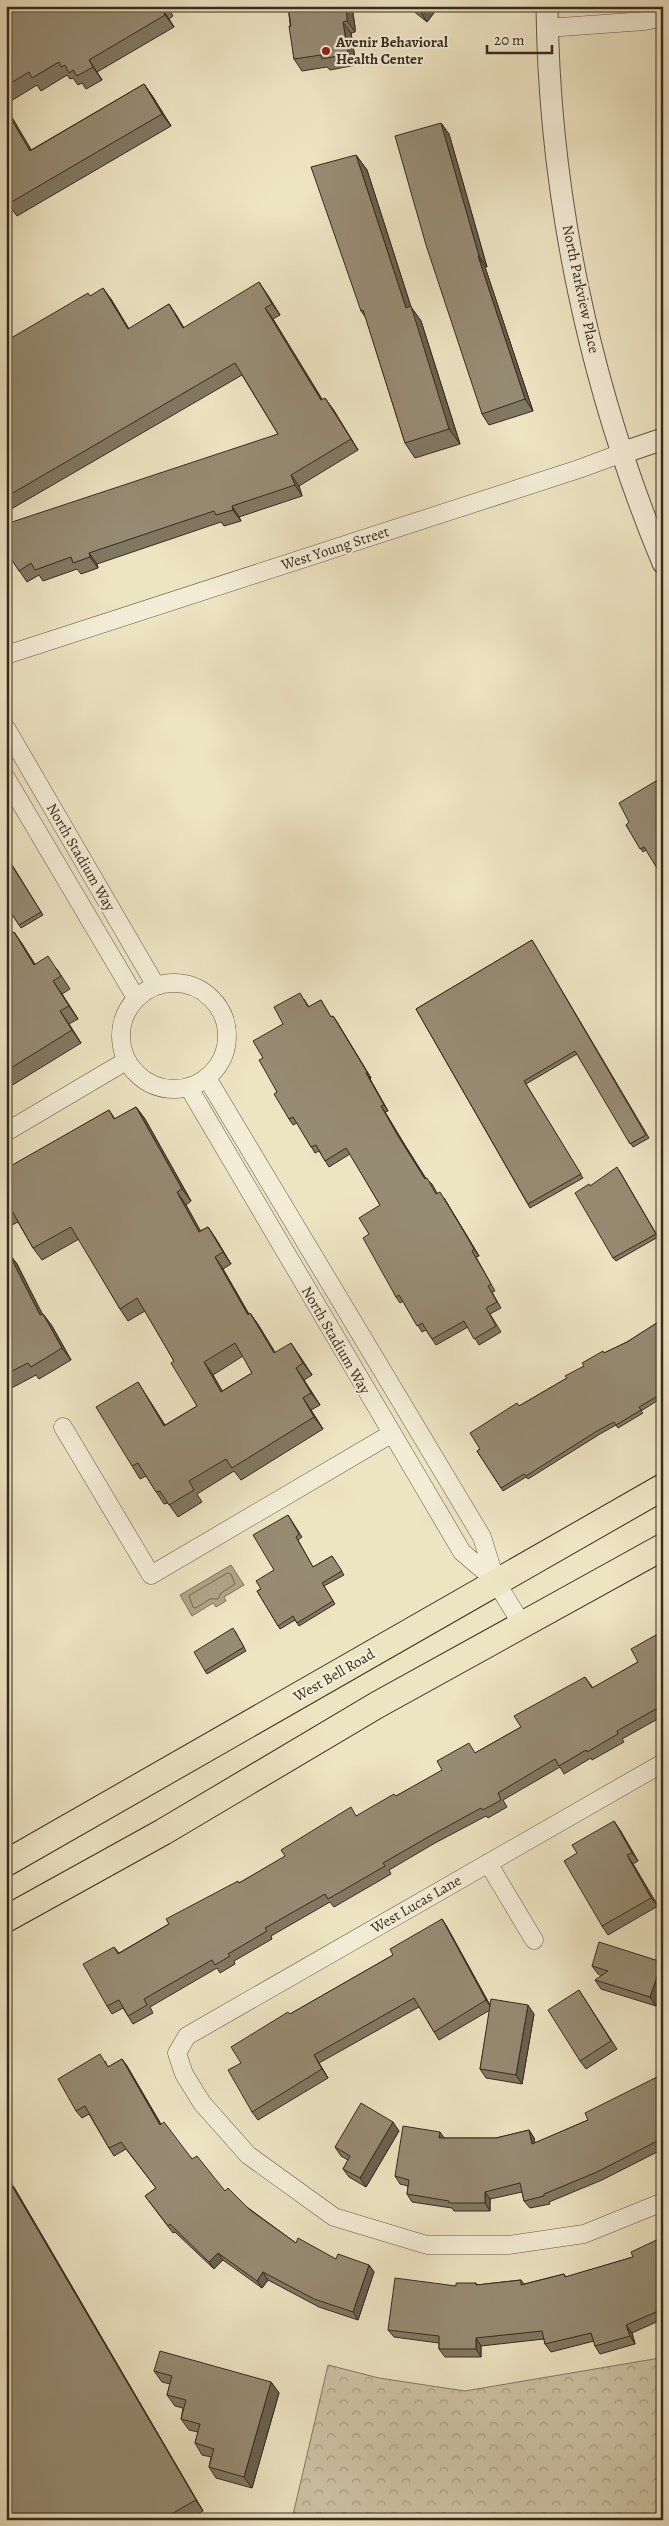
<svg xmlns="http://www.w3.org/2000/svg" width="669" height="2526" font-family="Alegreya,serif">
<defs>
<pattern id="forest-crowns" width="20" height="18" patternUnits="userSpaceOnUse" patternTransform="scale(1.25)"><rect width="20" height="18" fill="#cec4a6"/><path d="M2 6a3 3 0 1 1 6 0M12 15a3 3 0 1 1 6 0" fill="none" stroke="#a89f87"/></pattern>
</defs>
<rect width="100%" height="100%" fill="#ede4c2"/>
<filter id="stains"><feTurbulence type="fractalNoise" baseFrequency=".004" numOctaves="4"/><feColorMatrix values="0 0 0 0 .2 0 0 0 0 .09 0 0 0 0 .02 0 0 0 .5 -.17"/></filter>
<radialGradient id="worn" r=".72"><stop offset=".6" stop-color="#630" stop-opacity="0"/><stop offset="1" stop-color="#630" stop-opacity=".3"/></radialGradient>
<path fill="url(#forest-crowns)" stroke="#827762" d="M663,2355V2520L292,2519L328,2365L379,2378L465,2391L654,2359Z"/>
<path fill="#afa58a" stroke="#7f745e" d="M231,1565L244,1585L224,1597L226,1601L216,1607L213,1603L192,1616L180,1595Z"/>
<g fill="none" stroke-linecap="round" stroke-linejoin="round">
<path stroke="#736854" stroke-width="1" d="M228,1573L231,1574L235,1584L221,1593L218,1599H210L196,1608L193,1607L189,1596Z"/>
<g stroke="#645846" stroke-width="19">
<path id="minor" d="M547,28L645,21L663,17
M6,655L579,469L622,453
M6,728L156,986
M6,778L136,998
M121 1036a53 53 0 1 1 106 0a53 53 0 1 1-106 0Z
M207,1078L482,1537L496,1582L523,1626
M189,1088L462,1552L496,1581
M6,1132L126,1061
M63,1427L151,1575L391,1434
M663,1763L187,2036L177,2053L184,2074L202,2103L248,2155L334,2217L397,2236L427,2245H508L584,2234L663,2202
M488,1863L534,1940"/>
</g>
<g stroke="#645846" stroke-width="23">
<path id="tertiary" d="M547,6C549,196 590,388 663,563
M622,453L663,439"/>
</g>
<g stroke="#372a1d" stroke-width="28">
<path id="primary" d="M6,1863L663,1487
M6,1919L163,1832L377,1705L663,1547"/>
</g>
<use href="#minor" stroke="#f3edd7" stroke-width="18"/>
<use href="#tertiary" stroke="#f3edd7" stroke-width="21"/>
<use href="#primary" stroke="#ede4c2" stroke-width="26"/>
</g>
<path fill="#817863" stroke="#372a1d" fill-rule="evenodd" d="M6,6L17,7L19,6H167L173,16L169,19L174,27L97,72L102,80L86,89L82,83L78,85L73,78L70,79L67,75L41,91L37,85L6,104Z
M288,6H353L352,7L355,27V32L351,33L356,65L330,70L327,67L302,71L294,59Z
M407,6H439L427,22Z
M144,84L153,97L171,126L17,216L8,204L31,150Z
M441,123L449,134L487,267H485L533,411L489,425L482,414Z
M356,155L367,170L411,307L421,321L460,444L415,458L405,443L366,318L361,311Z
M267,294L280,315L273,319L322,399L333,409L358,450L299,486L302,496L239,517L241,521L224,526L221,522L97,564L98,568L81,574L77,569L43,581L39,575L27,582L6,551L278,434L242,375L6,512V341L90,296L111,299L129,329L169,304L184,328Z
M629,822L646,850L643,852L626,825Z
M6,855L43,915L21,928L6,905Z
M14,932L35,964L57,969L70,989L62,994L78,1019L69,1024L81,1043L6,1089V937Z
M532,940L649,1138L633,1147L577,1054L526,1084L583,1178L530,1208L416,1009Z
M304,999L309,1007L321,1000L331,1017L333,1016L337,1022L371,1078L370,1079L388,1111L385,1112L403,1142L426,1179L432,1184L437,1193L444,1198L464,1231L479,1256L476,1257L495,1291L492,1292L501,1308L490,1314L501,1332L479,1345L468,1327L436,1345L426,1330L422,1332L403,1301L400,1303L396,1297L369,1234L380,1205L350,1154L329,1167L319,1151L315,1153L297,1123L293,1125L289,1119L263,1058L283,1024Z
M136,1107L145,1119L191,1201L186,1205L200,1231L208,1227L216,1239L231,1264L223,1269L249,1314L250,1313L259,1326L275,1353L299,1355L312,1375L304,1380L320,1405L311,1410L323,1429L241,1480L234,1471L197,1494L202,1502L178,1517L168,1503L164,1504L146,1476L140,1479L132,1466L146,1395L165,1425L197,1406L174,1361L145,1311L128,1321L120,1309L79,1239L42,1260L33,1248L18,1222L6,1228V1166L8,1168L109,1110L115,1119ZM243,1356L252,1373L222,1391L213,1375Z
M619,1170L658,1237L616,1261L613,1258L590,1186Z
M8,1252L17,1264L42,1314H43L52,1326L71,1360L39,1379L36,1375L6,1391V1253Z
M663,1319V1397L641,1411L643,1413L618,1428L616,1425L600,1434L528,1479L526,1477L503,1491L477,1451L480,1449L519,1406L567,1378L584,1366L604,1353L627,1342Z
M288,1515L302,1537L298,1540L313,1567L332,1556L344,1575L324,1586L335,1604L299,1626L295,1620L280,1629L257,1591L261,1589L274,1570Z
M235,1631L246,1651L207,1674L205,1671Z
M663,1631V1716L622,1739L624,1742L592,1760L591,1758L564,1774L560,1767L503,1800L507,1807L488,1818L486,1816L435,1843L389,1870L391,1874L334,1907L330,1902L271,1936L272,1939L234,1961L235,1964L220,1973L217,1968L150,2007L153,2013L133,2024L123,2008L112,2014L107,2006L114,1947L119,1953L239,1883L357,1816L396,1796L475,1753L521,1727L585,1677L593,1688L638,1662Z
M620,1830L638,1861L633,1864L658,1906L608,1935L602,1926Z
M442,1919L447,1927L490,2005L534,2014L522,2084L486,2078L480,2069L490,2010L439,2040L419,2007L319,2063L328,2078L258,2120L252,2112L241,2063L290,2014L393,1955Z
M662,1962L663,1963V1987L656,2006L601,1989L595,1980L602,1976L598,1974L592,1966Z
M579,1990L617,2049L586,2069L580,2061Z
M122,2059L127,2066L161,2124L192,2159L225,2191L296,2243L336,2259L369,2265L374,2272L358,2320L319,2307L268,2280L262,2288L223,2260L214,2269L175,2232L173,2233L145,2196L156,2188L126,2149L114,2156L109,2148L89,2114L82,2118L76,2111L105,2061L108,2067Z
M663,2074V2149L602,2180L549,2202L550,2204L530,2208L524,2201L522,2192L490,2199V2211H454L452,2208L412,2202L407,2194L408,2186L400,2184L395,2176L444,2138H496L529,2130L534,2138L535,2143L588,2120Z
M399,2131L366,2187L349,2177L343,2169L348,2160L341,2156L335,2147Z
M8,2179L15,2189L203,2511L187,2520H6Z
M663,2237V2319L632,2333L635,2344L600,2354L595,2346L594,2341L551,2352L545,2344L544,2339L481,2346V2357H445L439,2349V2343L394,2337L388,2330L476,2283L477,2285L521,2280L524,2284L564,2274L566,2277L633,2257Z
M154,2371L271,2382L279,2393L252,2488L216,2478L209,2467L211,2457L202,2455L195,2443L198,2432L189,2430L181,2419L183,2408L175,2406L167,2395L170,2384L162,2382Z"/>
<path fill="#696150" stroke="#372a1d" d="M160,6L169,19L174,27L165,15Z
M345,6H351L352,7L355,27V32L347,21Z
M422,6H439L427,22L419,10Z
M343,22L351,33L356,65L348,54Z
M89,60L97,72L102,80L93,67Z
M144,84L153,97L171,126L162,114Z
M6,107L39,163L30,151L6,110Z
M441,123L449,134L487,267L479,256Z
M356,155L367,170L411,307L421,321L460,444L449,429L406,308Z
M478,256L485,267L533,411L525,399Z
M259,282L267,294L280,315L272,304Z
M103,288L111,299L136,341L128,329Z
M169,304L177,316L191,340L183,328Z
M265,308L273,319L329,411L321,400Z
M325,398L333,409L358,450L351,439Z
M291,475L299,486L302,496L295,485Z
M232,506L239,517L241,521L233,510Z
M89,553L97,564L98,568L90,557Z
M14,932L23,945L43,978L34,965Z
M53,981L62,994L78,1019L69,1006Z
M60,1011L69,1024L81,1043L72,1030Z
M333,1016L337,1022L371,1078L367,1072Z
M366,1073L370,1079L388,1111L384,1105Z
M381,1106L385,1112L403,1142L430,1185L398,1136Z
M136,1107L145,1119L191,1201L182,1189Z
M177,1192L186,1205L208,1244L199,1232Z
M444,1198L464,1231L479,1256L474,1249Z
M208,1227L216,1239L231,1264L223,1252Z
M8,1252L17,1264L49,1327L40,1315Z
M215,1257L223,1269L256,1327L248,1315Z
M250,1313L259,1326L283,1365L274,1353Z
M43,1314L52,1326L71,1360L62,1348Z
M291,1343L299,1355L312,1375L303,1363Z
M204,1362L213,1375L230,1404L221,1392Z
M296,1368L304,1380L320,1405L311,1393Z
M138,1382L146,1395L173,1438L164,1426Z
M303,1398L311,1410L323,1429L314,1417Z
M614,1821L620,1830L638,1861L632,1853Z
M627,1855L633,1864L658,1906L651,1898Z
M442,1919L447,1927L492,2009L486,2000Z
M662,1962L663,1963V1987L656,2006L650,1997Z
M528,2005L534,2014L522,2084L516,2075Z
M314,2055L319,2063L328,2078L322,2069Z
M122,2059L127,2066L165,2132L160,2125Z
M393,2122L399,2131L366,2187L360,2178Z
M529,2130L534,2138L537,2152L532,2144Z
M440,2132L445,2139L439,2138Z
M8,2179L15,2189L203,2511L196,2500Z
M485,2192L490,2199V2211L485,2203Z
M218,2253L223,2260L214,2269L209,2262Z
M369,2265L374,2272L358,2320L353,2312Z
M263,2272L268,2280L262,2288L257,2281Z
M626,2325L632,2333L635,2344L630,2336Z
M476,2338L481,2346V2357L476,2349Z
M271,2382L279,2393L252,2488L244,2477Z"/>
<path fill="#968b73" stroke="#372a1d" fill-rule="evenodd" d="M6,6H17V7L19,6H160L165,15L89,60L93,67L77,76L73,70L69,73L65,65L61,67L59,62L32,78L29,72L6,86Z
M288,6H345L347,16V21L343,22L348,54L322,59L321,55L294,59L289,26H291Z
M413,6H422L419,10Z
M144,84L162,114L8,204L6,200V110L30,151Z
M441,123L479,256H478L525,399L482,414L426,245L395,136Z
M356,155L406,308L411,306L449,429L405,443L363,310L361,311L311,167Z
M259,282L272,304L265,308L321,400L325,398L351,439L291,475L295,485L232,506L233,510L216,515L214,511L89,553L90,557L73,563L71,557L35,570L31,563L19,571L6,551V528H7L6,524L278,434L235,363L6,497V341L88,293L90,296L103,288L128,329L169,304L183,328Z
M661,778L663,781V878L644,847L640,849L626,825L629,822L619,803Z
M6,856L41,912L19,925L6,905Z
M14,932L34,965L48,956L61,976L53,981L69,1006L60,1011L72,1030L6,1071V937Z
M532,940L646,1135L630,1144L575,1051L524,1081L581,1174L528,1204L416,1009Z
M300,993L308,1007L321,1000L331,1017L333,1016L367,1072L366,1073L384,1105L381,1106L398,1136L425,1179L427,1178L436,1194L440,1192L460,1225L474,1249L472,1251L491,1284L488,1286L497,1302L486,1308L496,1326L474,1339L464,1321L432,1339L422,1323L417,1326L399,1295L396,1297L363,1238L369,1234L359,1218L380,1205L346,1148L325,1161L316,1145L311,1147L293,1117L289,1119L274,1094L277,1092L259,1060L263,1058L253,1041L283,1024L274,1007Z
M136,1107L182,1189L177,1192L199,1232L208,1227L223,1252L215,1257L248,1315L250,1313L274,1353L291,1343L303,1363L296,1368L311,1393L303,1398L314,1417L232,1468L226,1459L189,1481L194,1490L169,1505L160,1491L156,1492L138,1463L132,1466L96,1407L138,1382L164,1426L197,1406L171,1363L174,1361L137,1298L120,1309L71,1227L33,1248L11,1209L6,1211V1166L7,1168L109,1110L114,1119ZM235,1343L252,1373L221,1392L204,1362Z
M617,1167L656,1234L613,1258L575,1193L589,1184L590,1186Z
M8,1252L40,1315L43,1314L62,1348L31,1367L28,1363L6,1374V1253Z
M663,1319V1393L639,1407L641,1410L616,1425L614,1422L597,1431L526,1476L524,1474L501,1488L477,1451L480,1449L470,1433L517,1403L519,1406L567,1378L565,1376L584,1366L582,1363L603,1351L604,1353L627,1342Z
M288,1515L299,1534L296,1537L313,1567L332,1556L342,1571L322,1583L333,1601L297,1623L293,1616L278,1626L257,1591L261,1589L256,1581L274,1570L253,1535Z
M233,1628L244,1647L205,1671L194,1652Z
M663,1631V1705L617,1731L618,1734L587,1752L586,1750L559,1766L555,1759L498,1793L501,1800L483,1810L481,1808L430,1836L383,1863L385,1866L328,1899L325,1894L265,1928L267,1931L228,1954L230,1956L215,1965L212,1960L144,1999L147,2005L128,2016L119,2000L107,2006L83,1964L114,1947L118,1954L169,1924L166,1919L238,1881L239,1883L285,1856L281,1850L351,1807L356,1816L394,1794L396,1796L442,1770L437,1761L469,1743L475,1753L521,1727L514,1716L585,1677L592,1688L638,1662L631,1649Z
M614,1821L632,1853L627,1855L651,1898L602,1926L564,1861L577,1853L572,1845Z
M442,1919L486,2000L434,2032L414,1998L314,2055L322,2069L252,2112L228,2070L241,2063L231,2047L288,2012L290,2014L393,1955L390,1949Z
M599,1942L662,1962L650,1997L595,1980L608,1971L592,1966Z
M579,1990L611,2041L580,2061L548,2010Z
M491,1999L528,2005L516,2075L480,2069Z
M100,2054L108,2067L122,2059L160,2125L164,2122L192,2159L197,2156L225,2191L228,2188L250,2210L296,2243L298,2238L336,2259L338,2254L369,2265L353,2312L314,2299L263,2272L257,2281L218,2253L209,2262L170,2224L168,2226L145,2196L156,2188L121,2142L109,2148L85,2106L76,2111L58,2079Z
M663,2074V2138L597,2172L544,2194V2196L524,2201L520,2183L485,2192V2203H449V2201L407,2194L409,2180L395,2176L403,2126L440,2132L439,2138H496L529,2130L532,2144L588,2120L585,2113Z
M361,2103L393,2122L360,2178L343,2169L350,2156L335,2147Z
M8,2179L196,2500L161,2520H6V2180Z
M663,2237V2309L626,2325L630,2336L595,2346L591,2333L545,2344L542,2331L476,2338V2349H439V2336L388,2330L395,2278L456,2286V2283H476V2285L521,2280V2285L564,2274L565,2277L633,2257L631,2252Z
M160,2351L271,2382L244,2477L209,2467L214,2449L195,2443L200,2424L181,2419L186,2400L167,2395L172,2376L154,2371Z"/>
<circle fill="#8f2418" stroke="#f3edd7" stroke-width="2" cx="326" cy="51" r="5"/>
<g text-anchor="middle" stroke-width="4.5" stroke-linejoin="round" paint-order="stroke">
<g font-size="15" font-weight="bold" fill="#372a1d" stroke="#f3edd7" text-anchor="start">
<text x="336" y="47">Avenir Behavioral<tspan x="336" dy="17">Health Center</tspan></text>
</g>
<g font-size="15" fill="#372a1d" stroke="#f3edd7">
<text transform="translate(581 289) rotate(78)" y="5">North Parkview Place</text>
<text transform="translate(335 548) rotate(-18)" y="5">West Young Street</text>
<text transform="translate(81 857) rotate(60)" y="5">North Stadium Way</text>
<text transform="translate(336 1340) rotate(60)" y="5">North Stadium Way</text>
<text transform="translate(334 1675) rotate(-30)" y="5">West Bell Road</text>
<text transform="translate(416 1904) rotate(-30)" y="5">West Lucas Lane</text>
</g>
</g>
<rect width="669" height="2526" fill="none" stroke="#ede4c2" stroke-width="25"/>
<rect x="8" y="8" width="654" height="2511" fill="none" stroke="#372a1d" stroke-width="2.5"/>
<rect x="12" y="12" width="644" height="2501" fill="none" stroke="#372a1d"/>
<path d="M487 45v8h65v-8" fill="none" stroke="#372a1d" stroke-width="2.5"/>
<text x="494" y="45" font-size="15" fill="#372a1d" stroke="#f3edd7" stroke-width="4" paint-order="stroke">20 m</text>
<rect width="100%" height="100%" filter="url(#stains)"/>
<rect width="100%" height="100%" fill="url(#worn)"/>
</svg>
